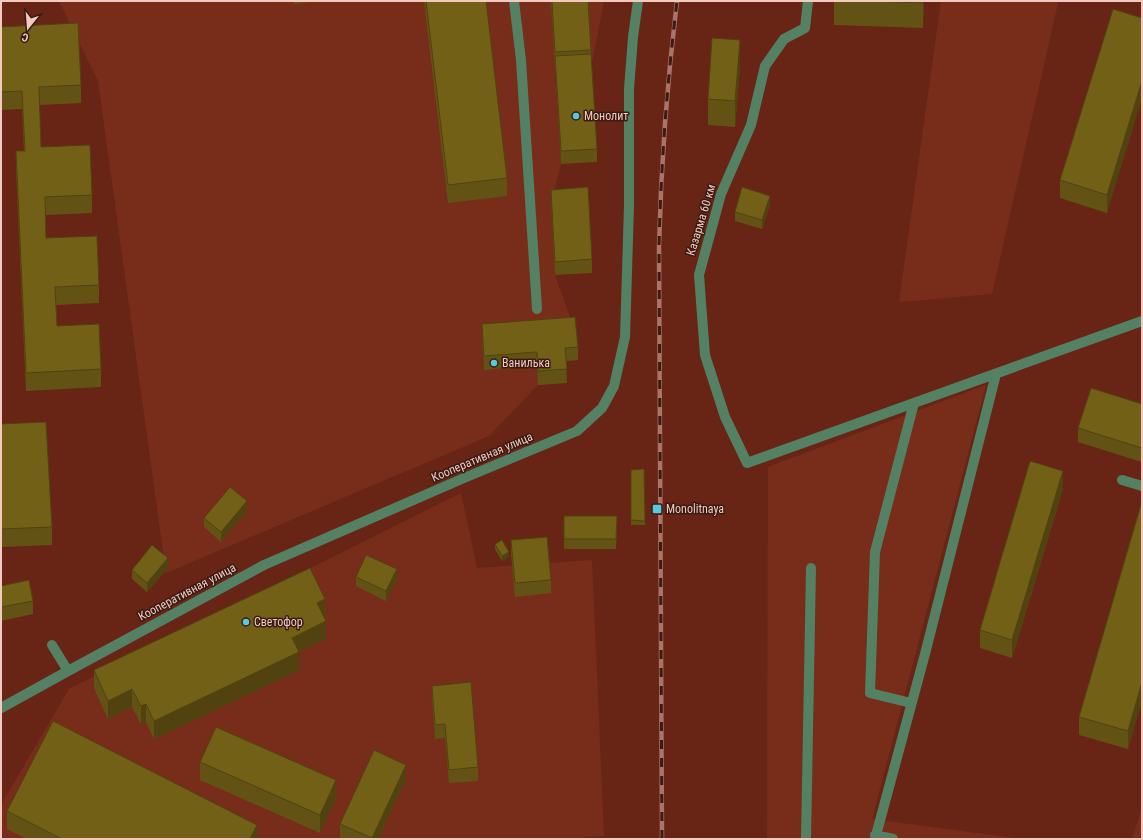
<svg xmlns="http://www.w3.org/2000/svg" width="1143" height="840" font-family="'Roboto Condensed',sans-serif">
<rect width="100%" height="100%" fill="#682516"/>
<path fill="#782d1b" d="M59,1H604L591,68L555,70L561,164L551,203L555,275L575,331L578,360L565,361L567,383L538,385L489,436L166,573L98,81Z
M941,1H1054L1058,3L992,294L899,302Z
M986,385L872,819L1021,839H767L768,467Z
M461,493L477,568L592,560L604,836L567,839H1V805L69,689Z
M1142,807V839H1132Z"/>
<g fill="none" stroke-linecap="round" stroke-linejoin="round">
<path stroke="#548163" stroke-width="10" d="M514,1L521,60L537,309
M808,1L805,28L784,39L765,66L751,125L721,194L699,275L705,355L725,417L747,463L1142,321
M1122,480L1142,486
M52,645L68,671
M911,703L870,693L875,552L914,403
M1,708L68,671L264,565L464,478L577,431L602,408L614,386L625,337L629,206V89L633,37L638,1
M875,835L893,839
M806,839L811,568
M875,839L925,654L996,374"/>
<g stroke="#ab7467" stroke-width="4.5">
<path id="rail" d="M662,839L659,246C661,164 667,83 677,1"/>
</g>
<use href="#rail" stroke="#391b14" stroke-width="3" stroke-dasharray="9" stroke-linecap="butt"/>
</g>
<path fill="#625314" d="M294,1H317L294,4Z
M424,1H486L507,178V196L448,203Z
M551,1H588L597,149V162L561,164Z
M834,1H924L923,28L834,25Z
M1142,18L1107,213L1060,198V180Z
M1,27L81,85V103L39,105L41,147L92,195V213L45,215L46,238L99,285V303L56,305L57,326L101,369V387L26,391L16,169V151H24L22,109L1,110Z
M740,65L735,127L708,125V99Z
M551,190L592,259V273L555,275L551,203Z
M770,205L762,229L735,221V212Z
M482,324L578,347V360L566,361L567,383L538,385L537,365L484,370L482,338Z
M1142,404V462L1078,442V428Z
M1,424L52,527V545L1,547Z
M644,469L645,525H631V470Z
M1063,489L1012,658L980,648V630Z
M1142,501V700L1128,749L1079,735V717Z
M247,511L221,542L204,527V518Z
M564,516H617L616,549H564Z
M511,540L551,580V593L515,597L511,554Z
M495,544L509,556L502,561L495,549Z
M168,568L147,592L132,579V570Z
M356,577L397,578L386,601L356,586Z
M1,586L33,601V614L1,621Z
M324,617L326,639L299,652V670L154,739L146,722L141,724L132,707L108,719L94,688V670L325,617Z
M432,686L478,767V781L449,783L445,738L435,739L432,699Z
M200,762L336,798L320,833L200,780Z
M406,779L378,839H344L340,837V824Z
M7,811L257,839H27L7,829Z"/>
<path fill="#504310" d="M923,1H924L923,28Z
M740,40V65L735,127V101Z
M1142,81V99L1107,213V195Z
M770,196V205L762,229V220Z
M1063,471V489L1012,658V640Z
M247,501V511L221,542V532Z
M509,552V556L502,561V556Z
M168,558V568L147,592V583Z
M397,569V578L386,601V591Z
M325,599V617L317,621V603Z
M326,621V639L292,655V638Z
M299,652V670L154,739V721Z
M1142,682V700L1128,749V731Z
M132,689V707L108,719V701Z
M146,704V722L141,724V706Z
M406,765V779L378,839H372Z
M336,780V798L320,833V815Z
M257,825V839H250Z"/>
<path fill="#726017" stroke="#504310" d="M426,1H486L507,178L448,185Z
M552,1H588L591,50L555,52Z
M869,1H923V3Z
M1113,9L1142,18V81L1107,195L1060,180Z
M78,23L81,85L39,87L41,147L90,145L92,195L45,197L46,238L97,236L99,285L55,287L57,326L99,324L101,369L26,373L16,151H25L22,91L1,92V27Z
M712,38L740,40L735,101L708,99Z
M591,54L597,149L561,151L555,56Z
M588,187L592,259L555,262L551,190Z
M742,187L770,196L762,220L735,212Z
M575,317L578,347L565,348L567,369L538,371L537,352L484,356L482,324Z
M1091,388L1142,404V448L1078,428Z
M46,422L52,527L1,529V424Z
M1030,461L1063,471L1012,640L980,630Z
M644,469L645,521L631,520V470Z
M230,487L247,501L221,532L204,518Z
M1142,501V682L1128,731L1079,717Z
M564,516H617L616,539H564Z
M547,537L551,580L515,583L511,540Z
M502,540L509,552L502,556L495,544Z
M152,545L168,558L147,583L132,570Z
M366,555L397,569L386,591L356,577Z
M310,568L325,599L317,603L326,621L292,638L299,652L154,721L146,704L141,706L132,689L108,701L94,670Z
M29,580L33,601L1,607V586Z
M471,682L478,767L449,770L445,724L435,725L432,686Z
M53,721L257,825L250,839H62L7,811Z
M216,727L336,780L320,815L200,762Z
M374,750L406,765L372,838L340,824Z"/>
<g fill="#57c9e2" stroke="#391b14" stroke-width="1.5">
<circle cx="576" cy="116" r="4"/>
<circle cx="494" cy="363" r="4"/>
<rect x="652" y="504" width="10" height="10" rx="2"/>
<circle cx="246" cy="622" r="4"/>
</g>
<g text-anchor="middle" stroke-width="3" stroke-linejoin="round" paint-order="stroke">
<g font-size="12" fill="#f3cabf" stroke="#391b14" text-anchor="start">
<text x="584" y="120">Монолит</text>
<text x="502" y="367">Ванилька</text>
<text x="666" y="513">Monolitnaya</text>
<text x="254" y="626">Светофор</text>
</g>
<g font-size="12" fill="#f3cabf" stroke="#391b14">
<text transform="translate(701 220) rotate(-73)" y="4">Казарма 60 км</text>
<text transform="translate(482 457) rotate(-23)" y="4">Кооперативная улица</text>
<text transform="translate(187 592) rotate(-28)" y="4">Кооперативная улица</text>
</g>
</g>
<rect width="1143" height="840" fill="none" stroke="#f3cabf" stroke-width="4"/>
<g transform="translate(28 28) rotate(197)" stroke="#391b14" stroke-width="3" paint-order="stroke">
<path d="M0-3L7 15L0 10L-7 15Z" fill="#f3cabf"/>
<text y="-6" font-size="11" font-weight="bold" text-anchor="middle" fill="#f3cabf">С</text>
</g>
</svg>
